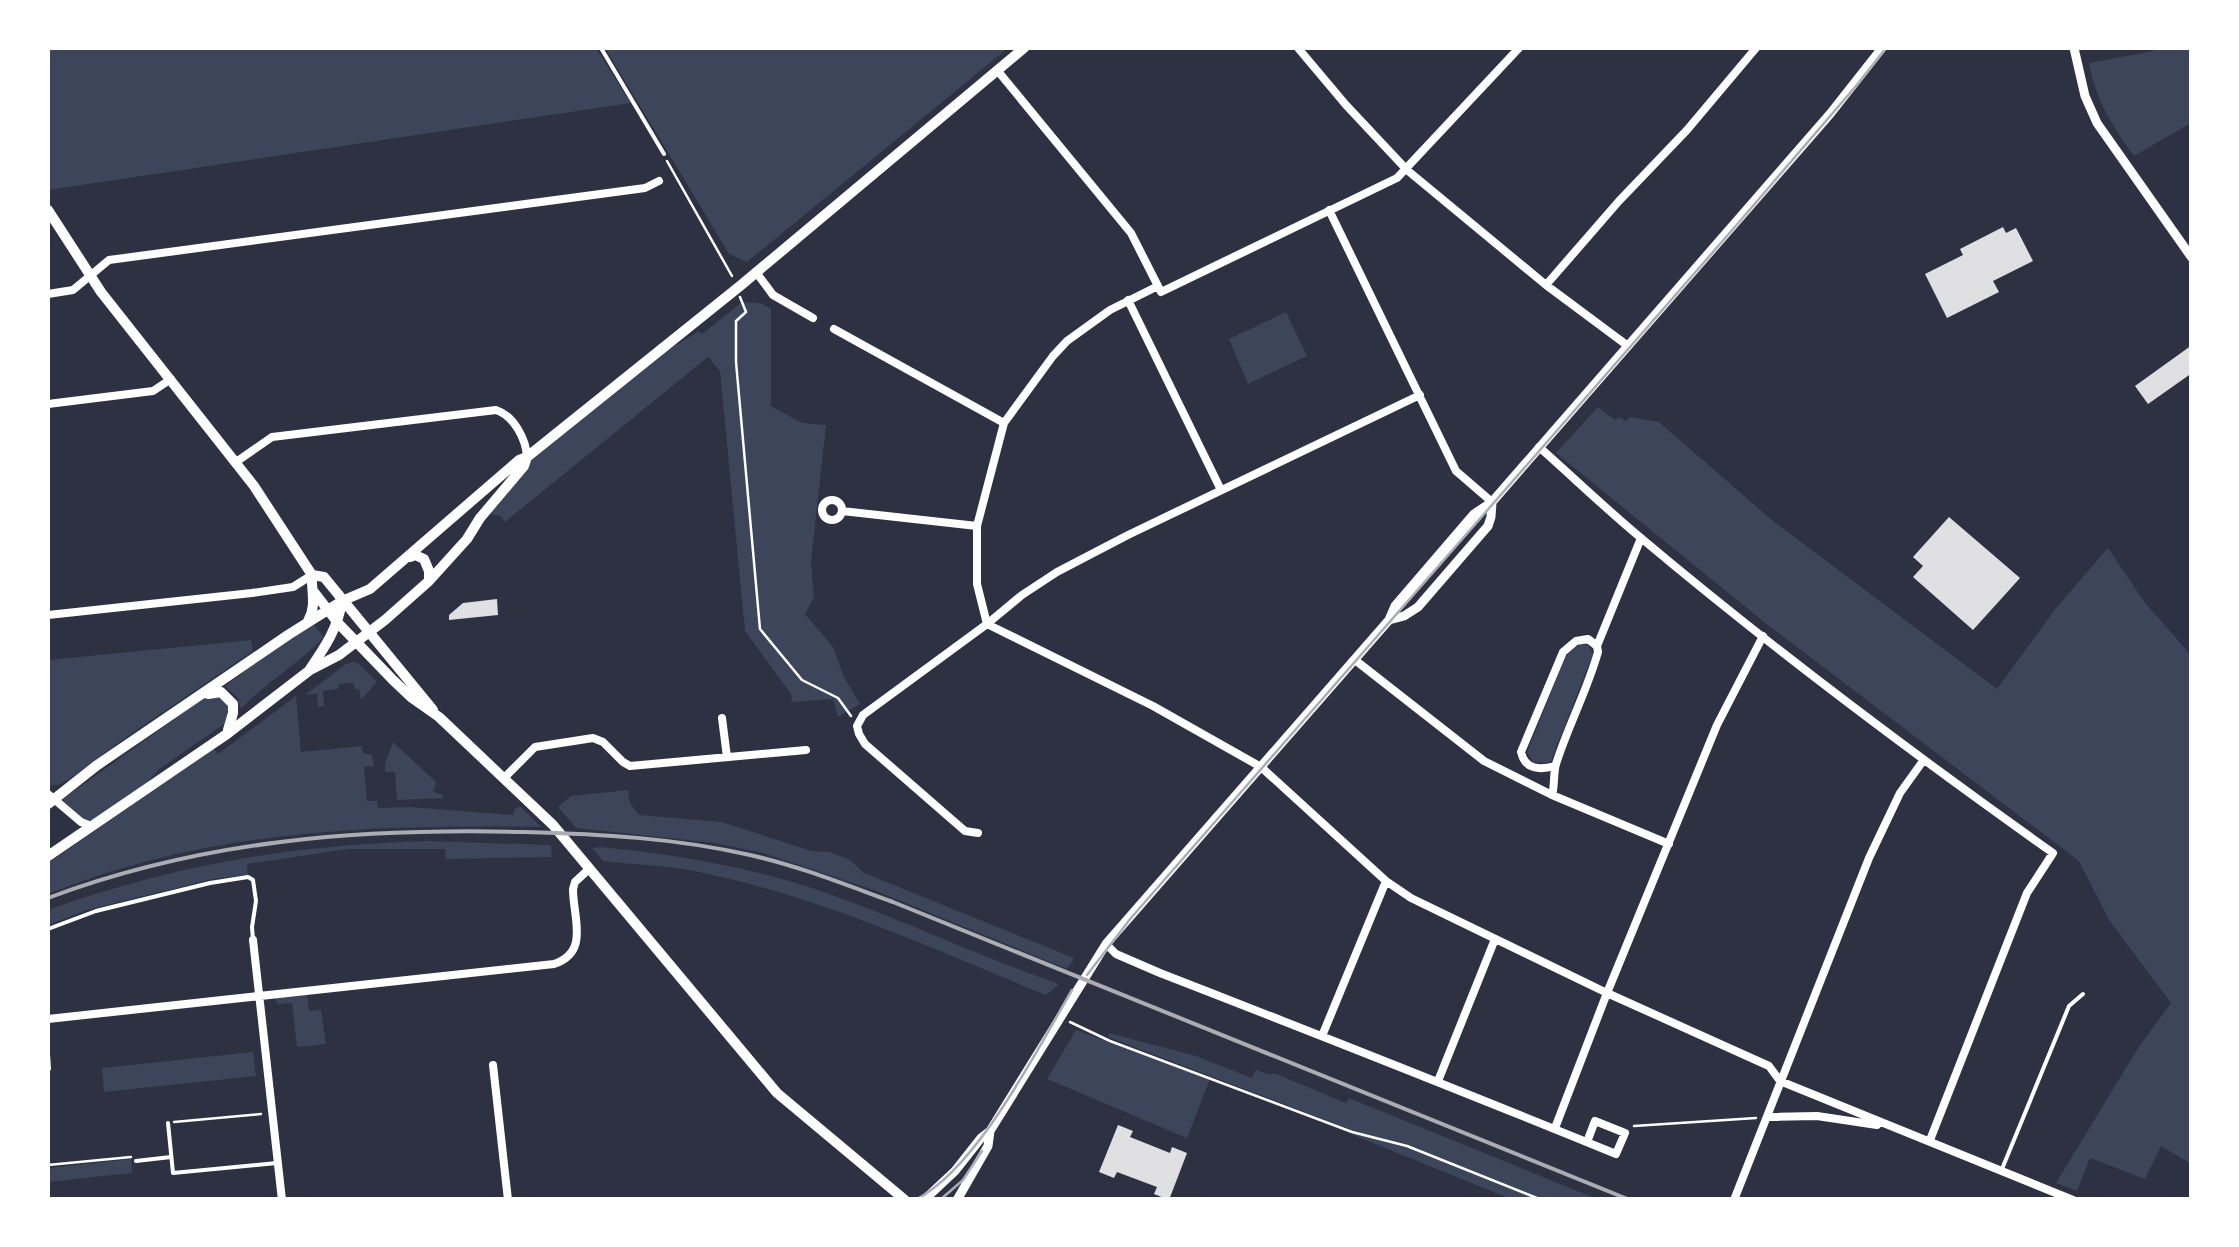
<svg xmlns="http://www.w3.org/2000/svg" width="2239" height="1247" font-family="'Asap Condensed',sans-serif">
<rect width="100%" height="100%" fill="#2d3142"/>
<path fill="#3c4559" d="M48,48H596L631,103L48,190Z
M605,48H1008L747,262L729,254Z
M2159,48H2191V123L2134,156C2112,125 2096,101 2089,63L2153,51Z
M742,302L761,303L771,309V406L802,423L826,425L811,561L814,597L805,614L833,647L844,677L860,704L838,717L833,699L792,702L791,694L745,631L720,371L708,357L505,522L501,516L489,514L537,454L660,355L699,331L702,334Z
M1286,312L1307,356L1248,384L1229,339Z
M1598,407L1615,420L1619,417L1625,421L1630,417L1659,422L1773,521L1997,689L2056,608L2108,548L2146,604L2191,655V1164L2161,1146L2145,1179L2090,1158L2077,1191L2056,1183L2138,1048L2171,1003L2109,920L2079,861L1769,626L1556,453Z
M314,625L324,637C299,664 267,681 242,708L240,707L237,697L225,686L287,640Z
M251,640L253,651L125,738L70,779L58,785H48V660Z
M1581,644L1588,645L1593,654L1551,761L1546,763L1533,762L1527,752L1562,665L1569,651Z
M353,662L359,664L377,682L361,700L359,689H355L353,683L339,684L338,689L323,691L324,706L318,707L317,694L305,695L346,664Z
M221,695L230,704L227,722L158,770L145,785L91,821H84L60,801L204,698Z
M296,696L301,752L362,746L363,753L372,755L374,766L364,767L367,801H377L378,808L410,807L513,815L515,808L521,807L541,827C373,824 205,830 48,894V863L214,749L218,754Z
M393,742L436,782L433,792L443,795V798L397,800L395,772H385V763Z
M628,790L630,803L639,815L722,822L812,851L830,852L850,860L864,873L1074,958L1069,967L1065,968L871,889L763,853L715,843L576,828L558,807L571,796Z
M428,841L551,845L552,857L446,859L445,849H348L247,864L248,875L213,879L87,910L48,925V910C176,864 292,845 428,841Z
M600,847C671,854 740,865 809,887C894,915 974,955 1059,984L1046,995C931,948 816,895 694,871C664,865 634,865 603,861L592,848Z
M307,995L309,1011L321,1010L326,1044L297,1047L292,1003L277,1004L276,998Z
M1076,1030L1210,1079L1187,1138L1047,1079Z
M1109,1033L1196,1056L1252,1078L1256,1070L1270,1075L1274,1073L1346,1103L1349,1098L1597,1199H1511L1353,1135L1349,1129L1108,1037Z
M253,1052L256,1076L104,1092L102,1068Z
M131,1159L132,1173L48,1182V1168Z"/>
<path fill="#e0e0e3" d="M2003,227L2006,233L2016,228L2033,261L1993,281L1999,292L1947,318L1925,274L1963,255L1960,249Z
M2192,345V373L2148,404L2135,386Z
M1949,517L2020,578L1973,630L1913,577L1923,566L1913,557Z
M497,599L498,615L449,620V615L463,603Z
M1118,1125L1133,1131L1130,1137L1170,1153L1172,1147L1187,1153L1169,1200L1154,1194L1157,1187L1117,1172L1114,1178L1099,1172Z"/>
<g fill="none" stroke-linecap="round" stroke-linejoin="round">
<path stroke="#fff" stroke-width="2.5" d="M667,161L732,276
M740,297L746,312L736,321V362L760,629L802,680L838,698L851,716
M1070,1022L1110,1041L1352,1132L1407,1146L1542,1200
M174,1122L261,1114
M1634,1126L1756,1118
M48,1165L131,1157"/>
<path stroke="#fff" stroke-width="4" d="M601,48L664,154
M1396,613L1485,511
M48,929L96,911L210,883L248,877L253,880L256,901L252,927L253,940
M48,1054L49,1069
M168,1123L173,1173L277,1163
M136,1161L171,1157
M2002,1169L2069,1006L2083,994"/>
<path stroke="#fff" stroke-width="8" d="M1298,48L1346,105L1407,170L1546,285L1628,346
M997,70L1131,233L1161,292L1397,178L1519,48
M1329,210L1456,471L1492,502
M756,272L773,295L813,318
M1546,285L1619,201L1687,130L1756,48
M48,294L73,290L109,260L645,188L659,181
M1128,300L1221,490
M834,329L1004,423
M48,404L153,391L171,379
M1539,447C1573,477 1606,509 1641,538C1773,649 1912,753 2053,853L2027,893L1930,1140
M236,462L272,437L496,410C514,416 526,439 527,457
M822 510a10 10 0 1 1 20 0a10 10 0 1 1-20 0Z
M842,511L977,526
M48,615L252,593L293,587L312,575
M987,624L1153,706L1261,767L1386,881L1411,898L1607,993L1769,1066L1780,1081L2073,1200
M987,624L977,584V526L1004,423L1053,356L1067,341L1110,310L1158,286
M1597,646L1641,538
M1355,660L1484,761L1552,795L1669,844
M722,718L727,757
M504,778L535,747L593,738L603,742L623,762L630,766L806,750
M48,794L81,822L91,826
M1552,795C1555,785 1553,775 1556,764C1568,726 1587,691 1598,652L1597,646L1588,639L1576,641L1563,652L1521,752C1525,770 1540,770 1555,766
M978,833L965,831L865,744L859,734L857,726L863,715L987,624L1022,595L1057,572L1128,535L1420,395
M253,940L282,1200
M1106,944L1116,954L1160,973C1312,1032 1464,1092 1616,1154L1625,1133L1595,1121L1587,1142
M48,1019L554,964C590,952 573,918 573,889L575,882L589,869
M1322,1036L1386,881
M493,1065L508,1200
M1438,1081L1495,939
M1767,1117L1817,1116L1877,1125
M1555,1128L1607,993L1717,725L1763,636
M1734,1200L1869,858L1900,793L1923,761"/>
<path stroke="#fff" stroke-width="9" d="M2074,48L2085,96L2097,123L2192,258
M1389,620L1404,616L1418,607L1488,526L1491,517L1492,502
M924,1200L955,1171L981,1138L990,1131L1106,944L1389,620L1395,606L1474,514L1492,502L1830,114L1882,48
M957,1200L988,1146L990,1131"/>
<path stroke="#fff" stroke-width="10" d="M48,210L101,292L254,486L312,575C311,591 317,606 308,621
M410,557L415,555L424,559L429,571V580
M312,575L324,577L433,710
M314,592L338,623L392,679L412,698L439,717L553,825L777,1093L905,1200
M310,669C325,647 338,628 342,601
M208,694L221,692L233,704V713L228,730
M48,804L96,766L288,635L342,601L370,589L519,460L527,457L740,286L1024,48
M48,856L227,734L310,670L339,655L385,620L429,581L467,539L480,518L524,466L527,457"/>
<path stroke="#abadb3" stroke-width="2.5" d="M1087,975L1131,918L1734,228L1856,86L1886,48
M915,1200C977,1169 1037,1050 1072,990
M940,1200L963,1180L982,1151"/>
<path stroke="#abadb3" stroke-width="4" d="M48,898C203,840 360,828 524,832C600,834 675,838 750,855C799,866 846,885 893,902L1630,1200"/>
</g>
<rect width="2239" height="1247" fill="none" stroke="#ffffff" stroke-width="100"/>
</svg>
